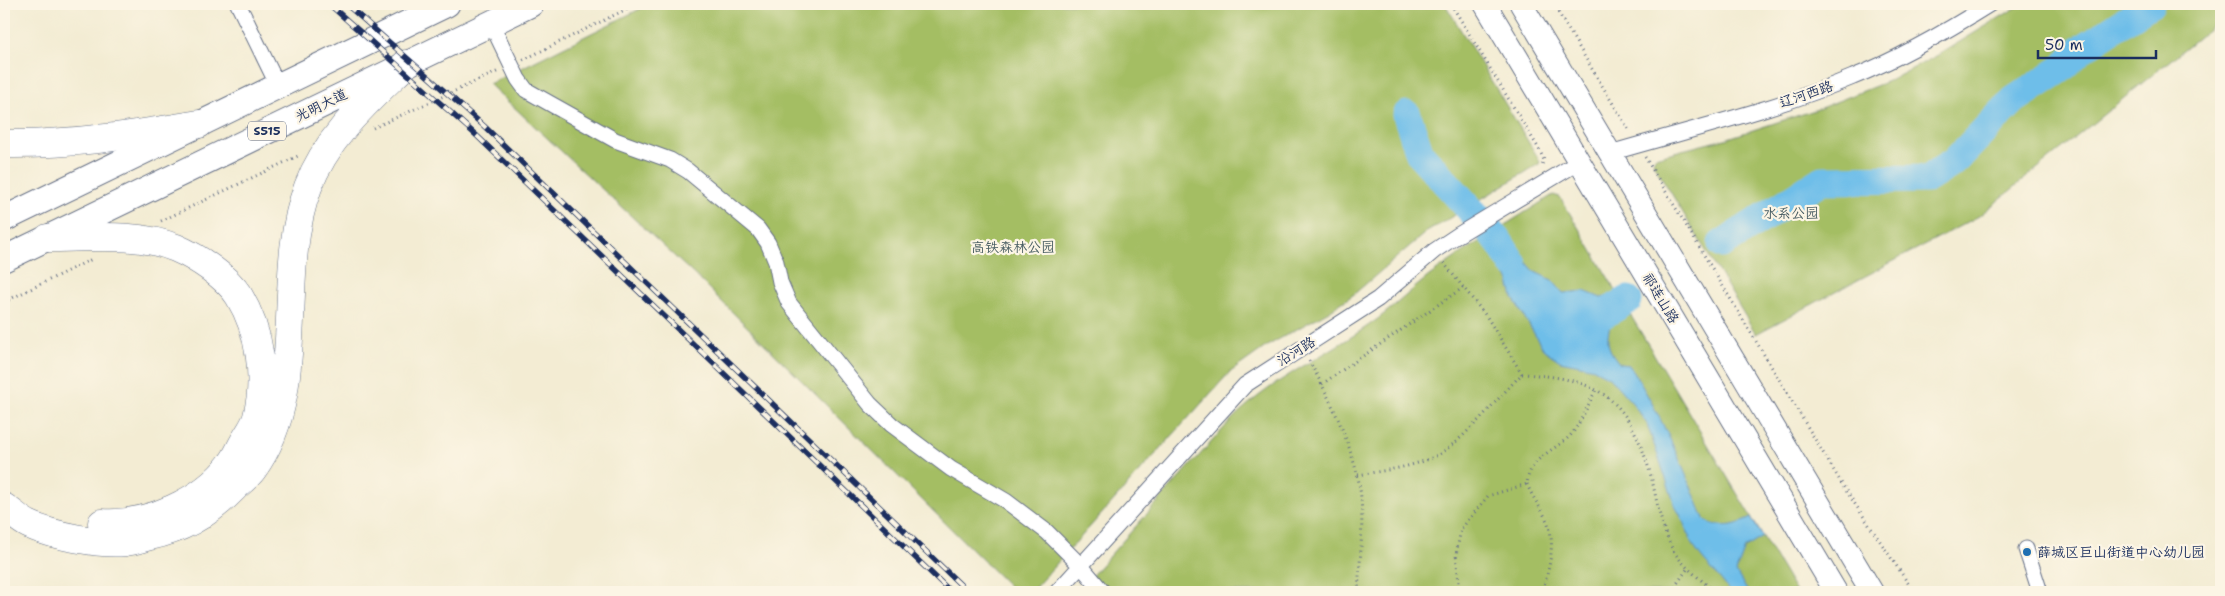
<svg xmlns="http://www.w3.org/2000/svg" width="2225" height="596" font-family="'Shantell Sans','LXGW WenKai TC',sans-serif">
<rect width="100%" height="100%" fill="#fcf5e5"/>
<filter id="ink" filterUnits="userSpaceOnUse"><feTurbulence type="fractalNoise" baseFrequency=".02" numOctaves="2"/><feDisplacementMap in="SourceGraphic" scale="10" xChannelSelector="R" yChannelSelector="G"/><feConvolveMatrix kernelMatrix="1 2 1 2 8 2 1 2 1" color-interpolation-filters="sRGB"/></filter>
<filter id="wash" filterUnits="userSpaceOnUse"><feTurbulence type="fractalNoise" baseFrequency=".0096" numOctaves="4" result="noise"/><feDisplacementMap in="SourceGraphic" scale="20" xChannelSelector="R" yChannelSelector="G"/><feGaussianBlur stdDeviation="1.12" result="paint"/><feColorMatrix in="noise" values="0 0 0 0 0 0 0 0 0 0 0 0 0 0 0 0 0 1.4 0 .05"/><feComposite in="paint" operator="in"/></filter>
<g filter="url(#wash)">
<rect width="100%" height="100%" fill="#f3ecd3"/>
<path fill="#a4be64" stroke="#607661" d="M650,4H1445L1540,161L1539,164L1425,233L1353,295L1329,311L1267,346L1229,373L1031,592H1015L701,281L489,84Z
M2022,4H2221V19L1979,216L1756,334L1653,163L1655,157L1725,139L1818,109L1891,80L1938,55Z
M1553,195L1560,197L1796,592H1077L1232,419C1278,374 1329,355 1379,318C1396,305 1412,289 1429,276C1469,247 1511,221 1553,195Z"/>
<path fill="#6ebee9" stroke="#4476a4" d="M1503,226L1517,251L1535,272L1552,280L1563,293L1584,291L1601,298L1618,294L1630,313L1610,326C1605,343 1609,351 1620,364L1629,365C1661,413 1683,467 1705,521C1722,529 1735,526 1751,518L1763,537L1745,548L1736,572L1748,592H1730C1720,576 1706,565 1696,550C1687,537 1685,521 1676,508L1647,424L1634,405L1609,377L1590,367L1560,361L1544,350L1513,298L1509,281L1482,239Z"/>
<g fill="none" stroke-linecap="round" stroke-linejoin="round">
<path stroke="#6ebee9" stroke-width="29" d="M1407,115L1420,154L1497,239L1513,264
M1722,244L1822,180L1927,179L1954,162L2014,100L2061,69L2082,49L2150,4
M1589,323L1628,300"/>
</g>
</g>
<g filter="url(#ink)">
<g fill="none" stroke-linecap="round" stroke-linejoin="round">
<g stroke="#677187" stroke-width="17">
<path id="street" d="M238,4L278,86
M491,23L518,79L526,90L615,140L670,160L688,171L758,229L768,243L776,262L780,282L789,303L870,404L892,425L951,469L1006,501L1047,532L1081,566L1103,592
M1610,153C1691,129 1775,110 1853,77C1901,58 1947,31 1990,4
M2026,549L2040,592
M1057,592L1245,385L1378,299L1434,251L1458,235L1579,162"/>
</g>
<g stroke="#677187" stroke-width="24">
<path id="secondary" d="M1485,4L1836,592
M1521,4L1872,592"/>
</g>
<g stroke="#677187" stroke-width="27">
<path id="primary" d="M4,219L447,4
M4,259L531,4"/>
</g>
<g stroke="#677187" stroke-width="29">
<path id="highway" d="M4,144C70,145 134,135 199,124
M48,238C89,238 137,232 176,248C197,257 227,277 239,296C260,331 267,378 257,417C255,425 249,433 245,440C240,448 237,457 231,464C203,501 148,526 102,523
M4,507C12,512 20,520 28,524C50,535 101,545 125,542C133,541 142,538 150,536C184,529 210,513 234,488C240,482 248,476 253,469C311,390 274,276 308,187C327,136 369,100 406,64"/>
</g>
<path stroke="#677187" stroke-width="3" stroke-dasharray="1 4" stroke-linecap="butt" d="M1451,4L1539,149L1544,160L1541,167
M1553,4L1630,132
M523,60L637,4
M373,128L499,71
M1645,157L1845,489L1914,592
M161,221L300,155
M4,302L92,259
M1309,361C1329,396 1347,435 1357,474C1366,506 1360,558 1358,592
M1522,374C1601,378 1629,399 1651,476C1657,500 1660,524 1671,546C1680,565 1700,578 1715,592
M1322,384L1464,287
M1358,475C1381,471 1407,468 1429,459C1459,448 1498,397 1522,374L1487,317L1443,262
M1527,484C1532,497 1540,506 1546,519C1557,541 1549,570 1542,592
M1037,592L1043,585
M1460,592L1456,555L1461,529L1488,496L1527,484C1529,458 1552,452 1569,437C1579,427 1589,402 1596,390
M1674,592L1676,585L1688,568"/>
<use href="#street" stroke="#fff" stroke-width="15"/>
<use href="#secondary" stroke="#fff" stroke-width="22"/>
<use href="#primary" stroke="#fff" stroke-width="25"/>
<use href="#highway" stroke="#fff" stroke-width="28"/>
<g stroke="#1b2f5e" stroke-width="5.5">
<path id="rail" d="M329,4L476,135L951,592
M346,4L484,126L968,592"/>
</g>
<use href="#rail" stroke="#fcf5e5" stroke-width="4" stroke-dasharray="11" stroke-linecap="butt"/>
</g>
</g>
<circle fill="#1f6fb2" stroke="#fcf5e5" stroke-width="2" cx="2027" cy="552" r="5"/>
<g text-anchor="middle" stroke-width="4.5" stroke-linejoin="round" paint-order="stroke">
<rect fill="#fcf5e5" stroke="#5e6a86" stroke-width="1" x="248" y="121.5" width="38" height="19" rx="4"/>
<g font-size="12" font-weight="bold" fill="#1b2f5e">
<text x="267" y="135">S515</text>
</g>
<g font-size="14" fill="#1b2f5e" stroke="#fcf5e5">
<text transform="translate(1806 94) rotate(-19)" y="5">辽河西路</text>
<text transform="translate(321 105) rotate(-26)" y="5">光明大道</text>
<text transform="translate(1661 298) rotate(59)" y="5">祁连山路</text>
<text transform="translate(1296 351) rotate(-32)" y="5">沿河路</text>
</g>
<g font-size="14" fill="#445a60" stroke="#fcf5e5">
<text x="1791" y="218">水系公园</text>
<text x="1013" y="252">高铁森林公园</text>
</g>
<g font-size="14" fill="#1b2f5e" stroke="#fcf5e5" text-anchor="start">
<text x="2037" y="557">薛城区巨山街道中心幼儿园</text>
</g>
</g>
<rect width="2225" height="596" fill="none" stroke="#fcf5e5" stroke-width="20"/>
<path d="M2038 50v8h118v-8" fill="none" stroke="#1b2f5e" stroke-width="2.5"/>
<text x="2045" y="50" font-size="15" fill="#1b2f5e" stroke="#fcf5e5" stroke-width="4" paint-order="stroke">50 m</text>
</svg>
